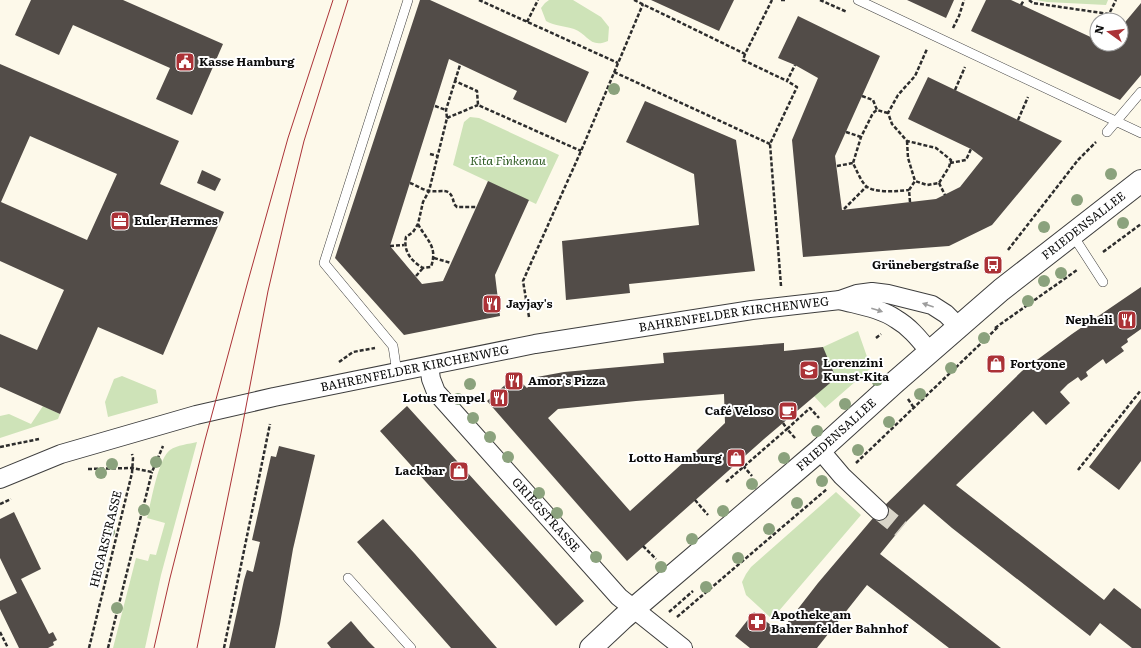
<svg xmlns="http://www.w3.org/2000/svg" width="1141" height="648" font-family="Literata,serif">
<rect width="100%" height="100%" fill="#fdf9ea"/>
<path fill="#cee3b8" d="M549,0H573L601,17L609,27L608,41C590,49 588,34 574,29C565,26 555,26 546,21L541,8L545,3Z
M1036,0H1108L1106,5L1047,2Z
M470,117L479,118L559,155L536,204L453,165L464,122Z
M858,331L871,368L825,408L814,396L823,347Z
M122,376L156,390L158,403L108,417L105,402L114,379Z
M43,406L60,414L58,419L0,438V416L9,414L31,424Z
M197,442L161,575L145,648H113L136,558L148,561L150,554L156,555L165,523L147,518C151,503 158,459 170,450C177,445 189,444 197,442Z
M836,492L861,515L772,619L746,595L742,582L746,574L751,567Z"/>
<path fill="#524c48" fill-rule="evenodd" d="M31,0H123L223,44L192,115L156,99L170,68L73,25L59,55L15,35Z
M420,0H430L589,72L566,123L513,99L517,91L449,59L390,246L422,284L443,281L488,181L529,200L495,275L500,316L404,335L335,258Z
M651,0H734L719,31Z
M907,0H954L946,18Z
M986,0H1011L1097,40V44H1121V27L1141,3V75L1120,100L971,31Z
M798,16L880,56L835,156L842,210L936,199L960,187L983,158L971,149L908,119L928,77L1062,141L992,225L949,246L803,257L792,140L818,78L795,65L778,58Z
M0,64L179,141L160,184L224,212L163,355L98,327L60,414L0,387V334L37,350L64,290L0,261ZM30,136L117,174L87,240L1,202Z
M645,101L736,140L755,271L629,284L630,293L566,300L562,241L699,225L694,174L626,142Z
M202,170L221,179L215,191L197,183Z
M1141,287V329L1127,339L1128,342L1121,347L1124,351L1106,364L1103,359L1095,365L1086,372L1088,376L1081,381L1078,377L1068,384L1060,392L1070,403L1046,425L1033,411L956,485L1104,600L1114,588L1141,609V648H1132L1100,623L1090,636L952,528L924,504L907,521L880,554L1001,648H949L867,585L817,648H750L735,636L754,612L780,632L818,583L879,511L1022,371L1072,334Z
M784,343V351L823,347L836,378L764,439L627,561L487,401L515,376L527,388L537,377L564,372L664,363L663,353ZM724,394L725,423L696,451L630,511L548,418L558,409L636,401Z
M1141,399V461L1119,490L1089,467Z
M407,406L584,601L556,626L380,431Z
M279,446L315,455L293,549L280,624L275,648H229L244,580L247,570L253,572L260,542L252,540L271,456L276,457Z
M14,512L41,569L21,579L49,634L53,632L57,640L53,642L54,645L48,648H19L0,609V601L17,593L0,558V519Z
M383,519L415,554L497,648H451L357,542Z
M351,621L368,641L375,648H331L327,643Z"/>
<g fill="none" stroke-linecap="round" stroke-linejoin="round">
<path stroke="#d9d5c9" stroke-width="18" stroke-dasharray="18 9" stroke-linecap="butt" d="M879,511L901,529"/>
<g stroke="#3e3e3e" stroke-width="10">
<path id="service" d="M858,0L1141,133
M1107,132L1141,92
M1072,234L1103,282
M397,373L393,346L324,263L408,0
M348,578L411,648"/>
</g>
<g stroke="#3e3e3e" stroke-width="20">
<g id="minor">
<path d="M840,300C858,305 880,308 896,319C910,327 920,340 930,352"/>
<path id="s1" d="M429,366L431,379L436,392L619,597L683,648"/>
<path d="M820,450L842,476L879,511"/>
<path id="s2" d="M0,479L61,454L196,415L274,397L535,344L752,310L840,300L857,294L872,292L888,294L932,305L946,314L959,327"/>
</g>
</g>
<g stroke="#3e3e3e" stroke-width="24">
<g id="tertiary">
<path id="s3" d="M591,648L623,618L820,450L894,383L1001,290L1141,181"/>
</g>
</g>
<path stroke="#2d2d2d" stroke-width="2.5" stroke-dasharray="4 2" stroke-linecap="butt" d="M479,0L618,63
M634,0L745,54L772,0
M781,0H786
M820,0L847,12
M1029,0L1033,3L1109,14L1116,0
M1021,5L1024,0
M1109,14L1113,20
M527,22L538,0
M953,28L959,16L964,0
M745,54L743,60L787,81L795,65
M614,72L770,144
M455,81L460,65
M955,90L965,67
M862,96L873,100L877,110
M435,106L446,110
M888,113L877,110L873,113L861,137L853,163C857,171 860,179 865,185C873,194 898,191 909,190
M447,118L478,105
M1018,120L1028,97
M846,132L861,137
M907,141L908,158L915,181
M430,154L438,156
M950,163L966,160L971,149
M837,166L853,163
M410,183C416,185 423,190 429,191C441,193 451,185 454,204L457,207H476
M939,183L945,195
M910,202L909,190L915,181L927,185L939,183L949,167L951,160L936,148L907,141L892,124L888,113L898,95L915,76L927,49
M844,209L866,187
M418,224C427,241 438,246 431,267L423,268C411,261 403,251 406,237L413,232L418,224L423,202L429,191L447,118L446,110L455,81L477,91L478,105L581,151
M390,246L404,245
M1008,250L1078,160L1096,142
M1103,252L1141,224
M434,258L451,263
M416,276L423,268
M781,286L770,144L797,87L787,81
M529,317L523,281L581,151L643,4
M995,328L1077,270
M876,338L881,334
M339,362L353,352L375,348
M908,399L914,408
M795,438L787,429L810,408L819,418
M0,447L39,439
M739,461L752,476
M856,463L998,327
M88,469L132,468L152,472L163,446
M1078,470L1141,390
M726,482L787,429L783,423
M695,500L708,515
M0,504L11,499
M643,546L656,559
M669,612L693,591
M677,617L827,489
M0,632L8,648
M89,648L132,473L133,458L132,454
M108,648L152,472
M224,648L270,424"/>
<use href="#service" stroke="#fff" stroke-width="9"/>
<use href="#minor" stroke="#fff" stroke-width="18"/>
<use href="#tertiary" stroke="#fff" stroke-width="22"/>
<path stroke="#ab3237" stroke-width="1" d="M154,648L170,578L205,440L248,281L288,138L333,0
M197,648L241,433L268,291L286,214L304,141L348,0"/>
</g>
<g fill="#8ba27d">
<circle cx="614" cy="89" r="6"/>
<circle cx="1111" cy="174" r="6"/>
<circle cx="1077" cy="200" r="6"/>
<circle cx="1123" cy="223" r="6"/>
<circle cx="1044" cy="227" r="6"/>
<circle cx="1061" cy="273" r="6"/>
<circle cx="1044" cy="281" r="6"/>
<circle cx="1028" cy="301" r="6"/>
<circle cx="984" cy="338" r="6"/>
<circle cx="951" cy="368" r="6"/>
<circle cx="877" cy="380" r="6"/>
<circle cx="470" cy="384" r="6"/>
<circle cx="920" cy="394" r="6"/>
<circle cx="458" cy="399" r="6"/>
<circle cx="845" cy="404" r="6"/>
<circle cx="473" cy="418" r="6"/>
<circle cx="889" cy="422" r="6"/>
<circle cx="817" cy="431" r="6"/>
<circle cx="490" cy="437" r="6"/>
<circle cx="858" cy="450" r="6"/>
<circle cx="508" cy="457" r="6"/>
<circle cx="784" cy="458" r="6"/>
<circle cx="156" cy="462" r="6"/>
<circle cx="112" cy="464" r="6"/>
<circle cx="101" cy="473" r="6"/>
<circle cx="822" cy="481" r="6"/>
<circle cx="752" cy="484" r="6"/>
<circle cx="539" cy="493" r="6"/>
<circle cx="797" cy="503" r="6"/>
<circle cx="144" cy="510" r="6"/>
<circle cx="723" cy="511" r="6"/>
<circle cx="557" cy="513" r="6"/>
<circle cx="769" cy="529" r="6"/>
<circle cx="109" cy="532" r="6"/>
<circle cx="692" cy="539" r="6"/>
<circle cx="596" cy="557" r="6"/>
<circle cx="738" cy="558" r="6"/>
<circle cx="661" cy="567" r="6"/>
<circle cx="706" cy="587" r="6"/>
<circle cx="117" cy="608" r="6"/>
</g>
<defs><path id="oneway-solid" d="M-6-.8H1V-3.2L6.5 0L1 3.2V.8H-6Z"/></defs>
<g fill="#9d9d9d">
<use href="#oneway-solid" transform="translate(928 305) rotate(-161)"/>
<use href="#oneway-solid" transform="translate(877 310) rotate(18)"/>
</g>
<defs>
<g id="civic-square" transform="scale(1)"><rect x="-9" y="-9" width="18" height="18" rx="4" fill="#ab3237" stroke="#fff"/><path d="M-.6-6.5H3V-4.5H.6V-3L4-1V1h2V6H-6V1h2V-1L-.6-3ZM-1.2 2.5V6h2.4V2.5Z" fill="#fff"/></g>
<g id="office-square" transform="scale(1)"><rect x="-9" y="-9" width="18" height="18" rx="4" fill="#ab3237" stroke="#fff"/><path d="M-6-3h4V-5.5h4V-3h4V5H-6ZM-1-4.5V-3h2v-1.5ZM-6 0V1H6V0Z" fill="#fff"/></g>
<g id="bus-square" transform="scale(1)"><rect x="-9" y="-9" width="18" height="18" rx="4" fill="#ab3237" stroke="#fff"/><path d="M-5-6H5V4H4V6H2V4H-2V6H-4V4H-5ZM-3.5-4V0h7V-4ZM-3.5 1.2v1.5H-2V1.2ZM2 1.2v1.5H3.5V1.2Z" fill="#fff"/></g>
<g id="restaurant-square" transform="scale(1)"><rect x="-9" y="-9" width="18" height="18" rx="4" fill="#ab3237" stroke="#fff"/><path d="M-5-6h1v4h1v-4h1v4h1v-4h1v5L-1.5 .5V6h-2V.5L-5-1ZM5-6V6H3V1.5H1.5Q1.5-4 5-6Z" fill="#fff"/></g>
<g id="shop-square" transform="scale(1)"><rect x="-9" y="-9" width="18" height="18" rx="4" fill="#ab3237" stroke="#fff"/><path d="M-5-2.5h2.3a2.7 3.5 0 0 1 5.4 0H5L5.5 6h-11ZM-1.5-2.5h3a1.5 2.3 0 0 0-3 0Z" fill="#fff"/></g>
<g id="school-square" transform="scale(1)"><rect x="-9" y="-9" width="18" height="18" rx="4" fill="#ab3237" stroke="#fff"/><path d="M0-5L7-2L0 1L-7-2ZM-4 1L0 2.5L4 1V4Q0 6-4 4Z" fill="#fff"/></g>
<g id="cafe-square" transform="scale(1)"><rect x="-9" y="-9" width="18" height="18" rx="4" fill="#ab3237" stroke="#fff"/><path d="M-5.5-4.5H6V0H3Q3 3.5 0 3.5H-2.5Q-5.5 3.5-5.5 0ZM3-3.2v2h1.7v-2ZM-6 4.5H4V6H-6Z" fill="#fff"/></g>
<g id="pharmacy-square" transform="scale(1)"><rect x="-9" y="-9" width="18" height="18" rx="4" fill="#ab3237" stroke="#fff"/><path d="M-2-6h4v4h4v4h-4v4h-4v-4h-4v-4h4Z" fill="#fff"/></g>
</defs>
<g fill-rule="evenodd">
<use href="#civic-square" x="185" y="62"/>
<use href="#office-square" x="120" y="221"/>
<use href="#bus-square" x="993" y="265"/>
<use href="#restaurant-square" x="492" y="304"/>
<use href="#restaurant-square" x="1127" y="320"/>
<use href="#shop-square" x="996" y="364"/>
<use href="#school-square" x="809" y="370"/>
<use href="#restaurant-square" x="514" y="381"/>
<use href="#restaurant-square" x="499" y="398"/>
<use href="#cafe-square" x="788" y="411"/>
<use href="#shop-square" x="736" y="458"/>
<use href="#shop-square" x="459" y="471"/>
<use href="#pharmacy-square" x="757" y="622"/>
</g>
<g text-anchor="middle" stroke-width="4" stroke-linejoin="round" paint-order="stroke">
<g font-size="12" font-weight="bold" fill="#0b0b0b" stroke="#fff" text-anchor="start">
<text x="199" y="66">Kasse Hamburg</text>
<text x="134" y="225">Euler Hermes</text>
<text x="979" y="269" text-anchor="end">Grünebergstraße</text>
<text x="506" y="308">Jayjay's</text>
<text x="1113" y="324" text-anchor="end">Nepheli</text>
<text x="823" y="367">Lorenzini<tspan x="823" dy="14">Kunst-Kita</tspan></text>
<text x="1010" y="368">Fortyone</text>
<text x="528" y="385">Amor's Pizza</text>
<text x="485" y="402" text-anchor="end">Lotus Tempel</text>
<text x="774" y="415" text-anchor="end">Café Veloso</text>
<text x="722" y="462" text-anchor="end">Lotto Hamburg</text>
<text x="445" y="475" text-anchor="end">Lackbar</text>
<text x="771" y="619">Apotheke am<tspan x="771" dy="14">Bahrenfelder Bahnhof</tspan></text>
</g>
<g font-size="12" font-style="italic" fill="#2e5b23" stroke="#fff">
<text x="508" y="165">Kita Finkenau</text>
</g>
<g font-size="12" fill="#0b0b0b" stroke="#fff">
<text dy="4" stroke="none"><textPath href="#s3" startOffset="649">FRIEDENSALLEE</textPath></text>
<text dy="4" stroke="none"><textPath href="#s2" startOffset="754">BAHRENFELDER KIRCHENWEG</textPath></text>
<text dy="4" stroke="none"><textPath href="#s2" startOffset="430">BAHRENFELDER KIRCHENWEG</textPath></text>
<text dy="4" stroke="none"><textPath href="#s3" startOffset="325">FRIEDENSALLEE</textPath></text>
<text dy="4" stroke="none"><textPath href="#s1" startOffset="192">GRIEGSTRASSE</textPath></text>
<text transform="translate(106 539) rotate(-76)" y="4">HEGARSTRASSE</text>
</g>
</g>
<g transform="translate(1109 32) rotate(284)"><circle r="19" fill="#ffffff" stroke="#9d9d9d"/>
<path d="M0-3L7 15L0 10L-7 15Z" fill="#ab3237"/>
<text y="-6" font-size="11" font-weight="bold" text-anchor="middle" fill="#0b0b0b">N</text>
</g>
</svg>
